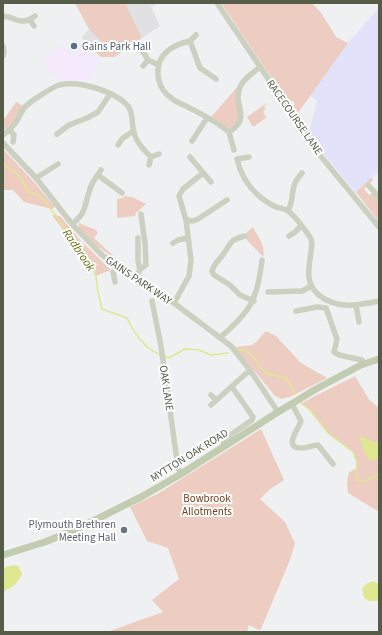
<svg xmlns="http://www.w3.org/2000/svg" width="382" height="635" font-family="'Source Sans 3',sans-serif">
<rect width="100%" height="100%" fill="#eff0f2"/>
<path fill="#f4eafb" d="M62,45L74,55L83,45L101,61L86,82L82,84L63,83L59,80L58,73L52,75L47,69V64L42,58Z"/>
<path fill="#e1e1e3" d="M75,3H158L151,7L160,26L114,57H101L81,38L89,29Z"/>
<path fill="#e2e2fa" d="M379,8V172L355,192L318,147L309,132L317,102L311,95L348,43Z"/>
<path fill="#edcdc1" d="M75,3H125L142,38L114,57H101L93,50L101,41L89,29Z
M221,3H312L322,14L336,37L348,43L311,95L297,114L292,108L295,104L293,101H287Z
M238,86V120C236,125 233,128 228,128L211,117Z
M16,102L23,106L15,122L3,130V118H5Z
M267,103V104L264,106L266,109L263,111L266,118L253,127L247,117Z
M3,149L34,182L55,207L52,209L24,202L13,190H3Z
M371,178L373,180L364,189L369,195L373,193L379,201V222L356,192Z
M125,196L132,197L146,204L136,213L135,216L117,218V199L123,198Z
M52,215L60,216L82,242L111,270L95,276L93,270Z
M79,223L96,230L98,233L94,238L123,265L96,245L79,229Z
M253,227C258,237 266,246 263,257L246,239L247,232Z
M266,331L276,336L301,363L327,378L290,397L281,399L275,396L235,347L253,345Z
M355,376L370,401H371L379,408V512L348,493L347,483L349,472L356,469L357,462L353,452L328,433L310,410L301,403Z
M261,429L284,480L269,490L260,499L285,522L295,543L290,560L261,629L259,630L249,625L247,632H107L163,612L152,600L179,579L168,548L147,541L130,507L159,493Z"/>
<path fill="#dfe790" d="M362,437L375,443L379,441V457L372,461C364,457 362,446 360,438Z
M14,565L18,566L22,573C19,582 12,589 3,591V568Z
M373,581L379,584V601H369L364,598L362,589L366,584Z"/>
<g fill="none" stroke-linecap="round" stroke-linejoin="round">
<path stroke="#dfe790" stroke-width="1.5" d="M3,164L18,175L29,192L42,197L95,270L98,292L102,309L127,318C134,333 145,349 161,355
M238,350C254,348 256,367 267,373C272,376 280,376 286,378L295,394
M165,356L169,358L185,349L199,350L211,355L228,353
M301,403L310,410L328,433L353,452L357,462L356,470H355L357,480L365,481L379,474"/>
<path stroke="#cbd0c1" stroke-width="5.5" d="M217,3L319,154L379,227
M3,16C17,17 19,27 35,16
M30,20L34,26
M196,35L190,41L200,68L216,79
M190,41C177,44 165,49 160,61C155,74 159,89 170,97C174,101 181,104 186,106C201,114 216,121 229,132C253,117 232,107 240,87C244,78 253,73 260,67
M139,45L148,60
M3,46L4,52L3,56
M143,66L148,60L159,65
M10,130L14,135L13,142
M229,132L234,150
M57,134L69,125L87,118L98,112L110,94
M3,135C8,131 13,127 16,122C20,117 21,110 26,106C31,101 53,87 59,85C78,80 115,91 128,106C134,114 131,123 134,132C136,142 144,150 151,157
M192,141L207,118
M3,143L36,178L72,224L102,255L146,286L174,303L231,346L250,370L278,412
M118,145L122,139L133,131
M190,157L211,182
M249,157L237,159C242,182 256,197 276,207C280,208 285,209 288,211C295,216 307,232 311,239C312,243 312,247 311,251C309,270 304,283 320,296C338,310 359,305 379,301
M149,165L151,157L159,154
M98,175L122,193
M36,178L58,164
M369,186L379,197
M288,211C294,200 291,189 296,181C298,178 300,175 302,173
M186,220L193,221L198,219L227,200
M72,224C87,213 84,205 90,189C92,182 97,176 101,170
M245,236C228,240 232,243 222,256C218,261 214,264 212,271L214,275L230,285L240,295L254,301
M289,236L295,232L301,226
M138,238V261L140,270
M173,243L178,240L188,238
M135,278L140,270L146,265L145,243L141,214
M115,282L113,272L117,266
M268,292L302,291L311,286
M152,301L161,346L178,468L181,474
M174,303L189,276L191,260L186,220L179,196L183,189L203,173
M356,305L359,322
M296,311L317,307L326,308L337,339L334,352L339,355L362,360L364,364
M221,337C251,309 257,302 262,260
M211,395L216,400
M292,404L301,421C299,428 282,449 302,448C308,448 313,445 318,445L333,464
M211,405L250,370
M222,441L252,420L253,417L232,387"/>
<path stroke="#c2ccb1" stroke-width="7" d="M3,555L45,542L81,527L141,497L181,474L278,412L316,389L361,365L379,359"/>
</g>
<circle fill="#5c6f8a" stroke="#fff" stroke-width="1.5" cx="74" cy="46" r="4"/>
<circle fill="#6b7280" stroke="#fff" stroke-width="1.5" cx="124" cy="530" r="4"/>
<g text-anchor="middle" stroke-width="4" stroke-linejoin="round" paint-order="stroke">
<g font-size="11" fill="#4e5e75" stroke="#fff" text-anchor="start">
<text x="82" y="50">Gains Park Hall</text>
</g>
<g font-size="11" fill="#555c48" stroke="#fff">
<text transform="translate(295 117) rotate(55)" y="4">RACECOURSE LANE</text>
<text transform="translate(139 280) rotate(34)" y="4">GAINS PARK WAY</text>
<text transform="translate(167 388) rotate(82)" y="4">OAK LANE</text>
<text transform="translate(189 455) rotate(-32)" y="4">MYTTON OAK ROAD</text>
</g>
<g font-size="11" fill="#7a401d" stroke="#fff">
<text x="207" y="502">Bowbrook<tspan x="207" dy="13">Allotments</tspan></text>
</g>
<g font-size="11" fill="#5b616d" stroke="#fff" text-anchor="end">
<text x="116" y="528">Plymouth Brethren<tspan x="116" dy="13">Meeting Hall</tspan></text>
</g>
<g font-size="12" font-style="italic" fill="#6d7614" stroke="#fff">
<text transform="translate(79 250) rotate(56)" y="4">Radbrook</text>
</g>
</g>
<rect width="382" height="635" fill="none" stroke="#555c48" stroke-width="8"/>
</svg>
